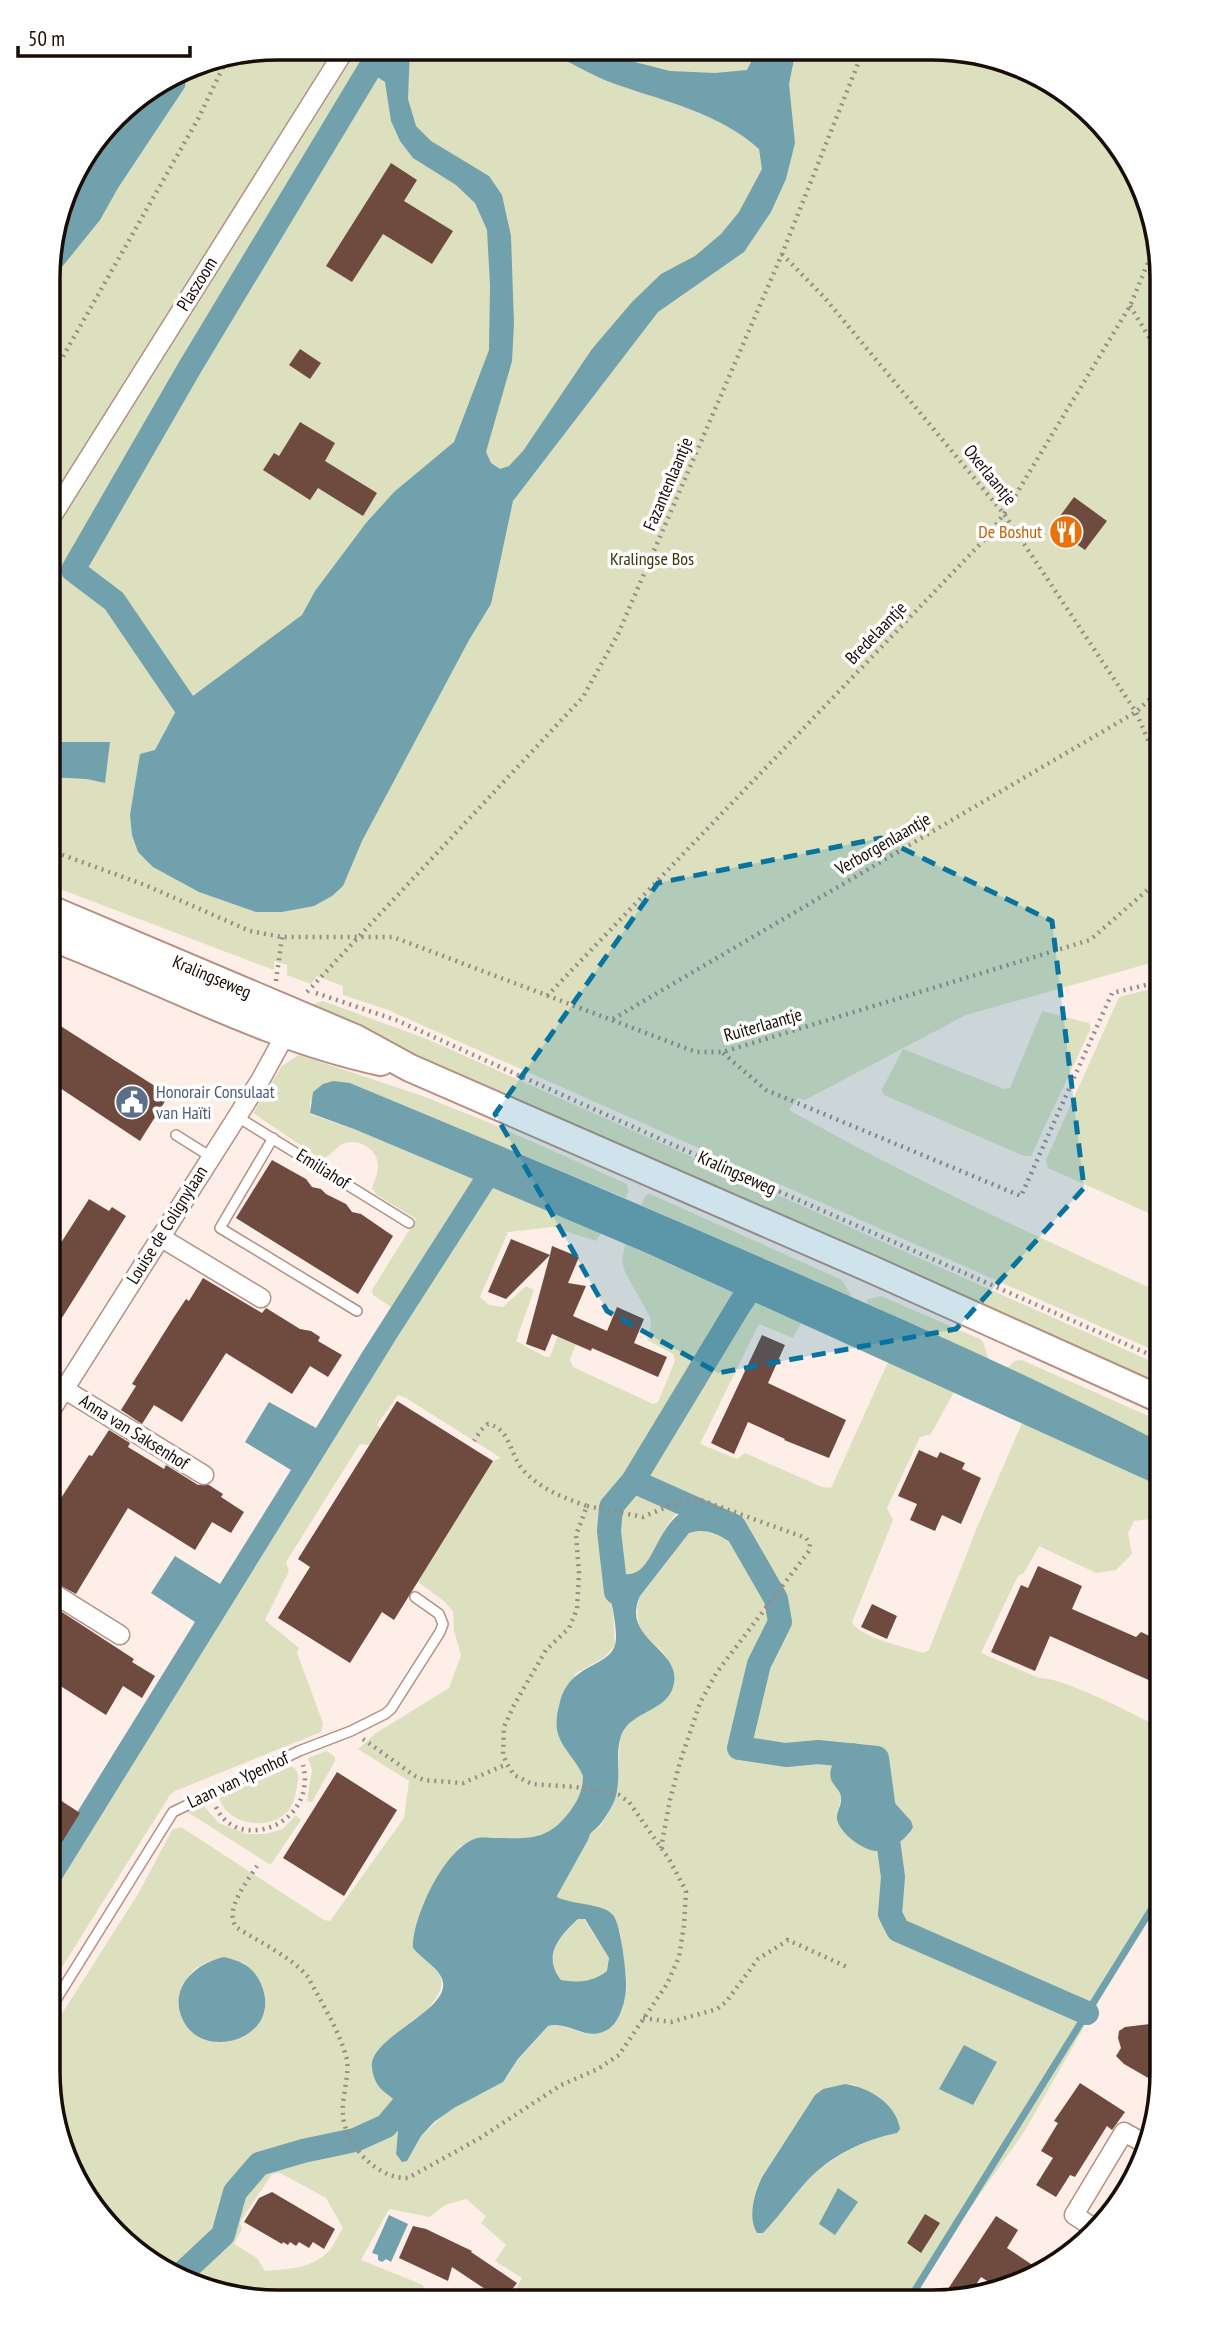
<svg xmlns="http://www.w3.org/2000/svg" width="1210" height="2350" font-family="'PT Sans Narrow',sans-serif">
<rect width="100%" height="100%" fill="#fdeee7"/>
<path fill="#dde0bf" fill-rule="evenodd" d="M278,47L977,52L1084,104L1151,204L1163,278V966L1147,964L966,1015L805,1100L798,1098L789,1110C910,1178 1036,1237 1162,1293V1354L388,1010L343,995V986L317,976L311,984L287,975V965L274,961V970L49,885V248L71,175L125,105L190,65Z
M1163,986L1162,1219L1048,1168L1046,1160L1119,997Z
M323,1001L427,1039L1162,1366V1384L695,1177L310,1012L313,1004Z
M1042,1011L1089,1023L1091,1028L1031,1156H1024L884,1095L882,1089L903,1049L1004,1089L1010,1088Z
M299,1055L420,1095L490,1123L627,1184L628,1191L626,1198L350,1083L310,1101V1114L354,1129L473,1179L391,1307L373,1295L372,1290L416,1219L376,1194L372,1188C374,1181 378,1174 378,1166C378,1149 358,1137 342,1144C335,1148 331,1155 324,1158L318,1157L253,1113L282,1066Z
M493,1188L601,1233L596,1241L553,1227L508,1232L480,1297L489,1305L503,1307L526,1286L534,1290L516,1341L544,1356L550,1357L566,1314L584,1322L570,1360L573,1367L653,1404L658,1402L675,1361L673,1354L647,1340L651,1325L650,1317L625,1272L622,1261L625,1244L801,1323L793,1338L759,1324L700,1444L737,1459L745,1453L822,1487L831,1488L888,1362L954,1392L931,1434L920,1437L887,1508L893,1520L852,1622C860,1638 906,1647 923,1653L929,1650L978,1525L1022,1423L1162,1487V1500L1151,1519L1134,1521L1128,1533L1132,1554L1116,1570L1096,1573L1039,1546L1024,1573L1018,1576L981,1653L1039,1678C1064,1677 1136,1716 1162,1728V1891L1024,2132L903,2303L510,2301L522,2278L495,2261L506,2245L481,2223L486,2216L466,2199L445,2205L430,2217L389,2209L361,2260L423,2285L425,2291L419,2301H247L176,2279L126,2246L59,2146L47,2072V2037L138,1894L172,1830L181,1827L324,1920L330,1921L404,1818L409,1781L358,1749L376,1733L449,1688L461,1655L454,1631L453,1611L445,1602L418,1582L493,1461L501,1458L406,1398L398,1395L377,1425L380,1428L369,1445L360,1444L286,1562L289,1571L265,1620L299,1648L297,1653L323,1723L321,1732L175,1791L170,1795L47,1991V1903L398,1336ZM700,1505L753,1540L762,1549L701,1530L689,1533L640,1596L637,1608L639,1630L663,1652L672,1667L674,1682L625,1728L620,1738L617,1790L613,1805L601,1825L561,1857L552,1867L550,1877L557,1897L620,1931L627,1988L621,2012L583,2033L560,2025L548,2026L518,2060L507,2077L446,2113L421,2136L415,2147L396,2154L400,2107L371,2069L373,2058C388,2044 453,1998 440,1976C435,1966 421,1957 413,1948L421,1909L430,1890L460,1846C477,1843 493,1841 510,1839C521,1837 532,1839 543,1835C562,1828 589,1796 583,1774C580,1766 572,1758 567,1752L575,1674L605,1657L615,1645L613,1614L604,1564L611,1559L625,1574C652,1578 658,1527 678,1513C684,1509 693,1507 700,1505ZM866,1746L894,1802L911,1821L910,1834L894,1845L879,1851L842,1830L837,1816L841,1799L833,1765L848,1747ZM224,1957L244,1963L265,2010C261,2020 258,2024 249,2031C217,2056 166,2031 183,1988C186,1981 188,1975 194,1970C202,1963 214,1960 224,1957ZM845,2084L856,2085L897,2133C844,2144 798,2179 771,2226L758,2186L762,2176L815,2095L823,2089ZM280,2173L326,2198L343,2228C338,2235 334,2246 328,2252C311,2269 287,2269 265,2271L257,2258L234,2244L242,2229L240,2222L272,2174Z
M650,1194L842,1280L852,1297L641,1205L646,1195Z
M881,1296L980,1339L983,1342L989,1360L866,1303L868,1299Z
M1022,1360L1162,1422V1443L1007,1368L1015,1361Z
M327,1751L335,1757V1761L312,1802L307,1801L312,1770L308,1758Z
M292,1766C299,1771 299,1777 297,1785C296,1794 294,1803 288,1811C275,1827 243,1827 228,1812C224,1809 221,1803 219,1798Z
M202,1804L219,1823L247,1834H265L283,1829L296,1815L301,1820L272,1863L269,1864L186,1811Z
M578,1919H584L609,1958L608,1971C593,1982 578,1983 561,1980C542,1955 559,1938 578,1919Z"/>
<path fill="#71a1ac" fill-rule="evenodd" d="M375,48H410L408,99L416,126L431,141L489,176L502,195L511,236L514,324L512,361L486,452L491,463L500,469L509,466L523,451L592,349L632,302L661,274L695,256L721,234L739,212L762,169L759,149C719,113 667,102 618,85C592,76 569,62 545,49H594L627,60L670,71L715,73L747,70L757,50H796L789,84L795,143L786,179L771,212L744,252L658,312L513,501L491,604L469,640L362,841L343,886L332,896L314,906L282,912H256L199,892L153,867L138,852L132,835L130,815L140,754L155,750L178,707L302,615L315,591L366,523L394,492L454,442L489,350L490,285L487,230L475,203L456,185L413,158L400,141L391,121L385,82L363,68Z
M187,66L185,87L118,188L100,220L49,283V248L71,175L125,105Z
M49,742H110L105,783L87,779L49,777Z
M333,1081L350,1083C490,1141 630,1200 769,1261C901,1318 1034,1377 1162,1443V1487L644,1252L493,1188L398,1336L47,1903V1861L195,1622L151,1593L175,1556L220,1584L291,1470L245,1442L269,1402L316,1428L363,1351L473,1179L354,1129L310,1113L313,1092L323,1084Z
M700,1505C716,1515 757,1536 763,1554L759,1557H755C733,1547 715,1524 689,1533L640,1596C619,1642 688,1649 672,1690C664,1709 638,1712 626,1727C613,1742 621,1771 617,1790C616,1801 610,1810 604,1819C594,1837 549,1856 550,1876C551,1883 555,1891 557,1897C572,1905 603,1903 613,1915C621,1924 627,1977 626,1989C625,2003 619,2025 605,2031C585,2041 568,2020 548,2026L518,2059L503,2082L454,2108L434,2122L421,2136L407,2161L402,2162L396,2154L400,2107C390,2091 377,2095 372,2069C365,2036 462,2008 440,1975C434,1965 420,1957 413,1948C412,1917 446,1845 478,1838C483,1837 490,1838 495,1838C527,1838 545,1842 567,1815C577,1803 583,1791 583,1776C577,1761 563,1750 558,1734C555,1723 557,1713 560,1702C570,1663 608,1668 615,1645C620,1629 606,1583 604,1564L607,1558L612,1559L625,1574C657,1578 654,1512 700,1505ZM578,1919H585L609,1958L607,1971C593,1982 578,1983 561,1980C542,1955 559,1937 578,1919Z
M853,1743L866,1746L894,1802L911,1821L913,1827C908,1838 891,1850 878,1851C865,1852 839,1833 837,1819C836,1812 842,1805 841,1798C841,1790 833,1786 831,1779C827,1764 843,1750 853,1743Z
M224,1957C241,1961 254,1967 261,1984C285,2039 201,2064 182,2018C169,1987 196,1963 224,1957Z
M964,2045L997,2062L973,2105L939,2089Z
M845,2084C868,2087 896,2103 900,2129L897,2133C863,2140 830,2156 806,2182C791,2198 779,2217 763,2233H757C747,2217 755,2192 762,2177L815,2095L823,2089Z
M838,2188L858,2202L835,2235L819,2224Z
M389,2215L408,2224L391,2262L386,2259L382,2262L378,2260V2255L372,2253Z"/>
<g fill="none" stroke-linecap="round" stroke-linejoin="round">
<path stroke="#71a1ac" stroke-width="7" d="M907,2303L1162,1892"/>
<path stroke="#71a1ac" stroke-width="24" d="M206,728L184,704L114,601L73,570L190,367L382,48
M759,1277L740,1304L633,1481L734,1526L776,1599L780,1622L759,1664L739,1748L786,1755L818,1752L877,1758L893,1877L890,1914L898,1930L1087,2013
M616,1592L609,1531L611,1507L633,1481
M536,1909L577,1835L582,1820
M176,2279L223,2235L235,2192L259,2164L303,2151L355,2140L386,2126L422,2083"/>
</g>
<path fill="#6f4a3f" d="M391,163L417,180L404,201L453,231L432,264L383,234L352,282L326,266Z
M300,349L321,363L310,379L289,365Z
M300,422L335,443L325,461L377,493L363,516L318,488L310,500L263,470L274,453L279,456Z
M1074,497L1107,521L1085,550L1052,527Z
M48,1018L169,1095L140,1141L48,1080Z
M272,1160L306,1179L312,1187L321,1189L326,1194L346,1204L352,1212L361,1214L393,1236L358,1294L236,1218Z
M89,1199L109,1211L112,1207L126,1216L48,1340V1263Z
M511,1239L550,1255L552,1246L579,1257L568,1283L586,1286L573,1316L607,1331L617,1307L644,1319L634,1343L667,1357L658,1377L592,1348L591,1351L552,1334L545,1351L526,1344L550,1255L506,1299L488,1292Z
M203,1278L262,1313L266,1308L300,1329L311,1331L320,1337L318,1341L342,1355L328,1377L310,1366L292,1394L226,1353L182,1422L154,1405L142,1424L121,1410L136,1386L132,1384L174,1317L186,1299L189,1301Z
M762,1335L785,1345L768,1383L846,1420L829,1458L784,1440L785,1439L748,1422L734,1454L711,1443Z
M397,1401L493,1461L394,1620L382,1612L350,1663L278,1618L310,1567L298,1559Z
M109,1430L130,1443L128,1447L164,1469L166,1465L198,1485H209L223,1494L221,1497L244,1512L231,1533L212,1522L195,1550L128,1508L76,1594L48,1579V1518L89,1455L92,1456Z
M919,1450L937,1458L940,1452L965,1463L962,1469L981,1478L961,1524L942,1515L935,1531L910,1520L917,1504L898,1496Z
M1038,1566L1082,1586L1072,1609L1136,1637L1141,1632L1162,1642V1686L1050,1636L1035,1671L991,1652L1021,1585L1028,1588Z
M48,1603L134,1659L132,1662L155,1676L142,1698L123,1686L106,1715L48,1678Z
M872,1604L897,1616L887,1639L861,1627Z
M337,1772L397,1810L344,1896L283,1858Z
M54,1796L80,1813L59,1847L47,1840L48,1806Z
M1150,2024L1162,2032V2086L1124,2064L1116,2056L1121,2048L1118,2038L1119,2031L1125,2027Z
M1080,2083L1125,2112L1112,2130L1107,2126L1075,2177L1070,2175L1056,2197L1036,2185L1053,2158L1041,2151L1058,2123L1054,2121Z
M272,2192L335,2229L324,2249L313,2242L309,2248L299,2242L296,2246L290,2242L288,2245L283,2242L282,2244L244,2222L259,2198Z
M925,2214L940,2223L921,2253L907,2243Z
M996,2216L1018,2230L1007,2248L1043,2272L1003,2291L981,2277L968,2297L957,2299L946,2292Z
M413,2226L426,2229L472,2251L471,2252L517,2283L503,2301L452,2267L448,2281L399,2258Z"/>
<g fill="none" stroke-linecap="round" stroke-linejoin="round">
<g stroke="#b39183" stroke-width="12">
<path id="lane" d="M236,1116L409,1223
M176,1135L211,1157
M273,1138L220,1228L357,1311
M47,2014L173,1812L299,1751L351,1731L385,1714L391,1709L440,1632L443,1624L439,1614L415,1597"/>
</g>
<g stroke="#b39183" stroke-width="21">
<path id="street" d="M49,521L346,48
M160,1237L261,1298
M64,1389L204,1475
M48,1415L261,1079L285,1035
M48,1590L120,1635
M1097,2230L1074,2215L1124,2132L1149,2146"/>
</g>
<g stroke="#b39183" stroke-width="30">
<path id="secondary" d="M48,908L355,1038L410,1068L871,1269L1162,1400
M48,936C160,978 264,1037 381,1062"/>
</g>
<path stroke="#998c86" stroke-width="4.5" stroke-dasharray="2 5" stroke-linecap="butt" d="M782,254L824,297L1004,514L1136,712L1163,775
M1130,306L1163,360
M49,381L198,119L228,57
M49,850L145,885L250,931L282,937H393L696,1052H723L1090,940L1152,886L1163,881
M276,981L282,937
M307,992L583,697L618,634L782,254L863,51
M316,993L396,1020L669,1143L1162,1360
M547,996L985,539L1004,514L1130,306L1157,241
M613,1019L1136,712L1163,687
M723,1053L766,1090L1021,1196L1112,993L1163,981
M48,1136L57,1122
M587,1506L643,1517L685,1499L701,1500L806,1538L810,1544L809,1551L717,1672L700,1703L680,1762L670,1800L661,1848
M363,1739L415,1776L424,1780L463,1783L507,1764
M216,1807C237,1854 318,1825 303,1765
M257,1866C247,1882 224,1909 236,1927C257,1941 292,1957 308,1977C321,2002 338,2028 346,2056C351,2074 341,2096 343,2115C345,2145 377,2179 408,2178L480,2138L561,2085L598,2069L619,2055L667,1984L679,1957L684,1925L686,1891L669,1859L629,1802L619,1795L576,1787L532,1784L514,1775L507,1764L503,1755L504,1727L514,1705L546,1650L569,1628L577,1609L579,1573L576,1535L587,1506C562,1497 542,1490 524,1471C509,1455 512,1430 488,1424L481,1430L474,1441
M643,2018L671,2022L717,2009L726,2002L758,1959L788,1940L847,1967"/>
<use href="#lane" stroke="#fff" stroke-width="9"/>
<use href="#street" stroke="#fff" stroke-width="18"/>
<use href="#secondary" stroke="#fff" stroke-width="26"/>
</g>
<path fill="#08739e" fill-opacity="0.2" stroke="#08739e" stroke-width="5" stroke-dasharray="14 9" stroke-linejoin="round" d="M881,838L1052,921L1084,1188L956,1329L718,1373L607,1311L495,1114L658,883Z"/>
<defs>
<g id="restaurant-disc" transform="scale(1.75)"><circle r="9.5" fill="#e8710a" stroke="#fefefe"/><path d="M-5-6h1v4h1v-4h1v4h1v-4h1v5L-1.5 .5V6h-2V.5L-5-1ZM5-6V6H3V1.5H1.5Q1.5-4 5-6Z" fill="#fff"/></g>
<g id="civic-disc" transform="scale(1.75)"><circle r="9.5" fill="#5c6f8a" stroke="#fefefe"/><path d="M-.6-6.5H3V-4.5H.6V-3L4-1V1h2V6H-6V1h2V-1L-.6-3ZM-1.2 2.5V6h2.4V2.5Z" fill="#fff"/></g>
</defs>
<g fill-rule="evenodd">
<use href="#restaurant-disc" x="1066" y="532"/>
<use href="#civic-disc" x="132" y="1102"/>
</g>
<g text-anchor="middle" stroke-width="7" stroke-linejoin="round" paint-order="stroke">
<g font-size="18" fill="#190d08" stroke="#fefefe">
<text transform="translate(197 284) rotate(-58)" y="6">Plaszoom</text>
<text transform="translate(990 475) rotate(51)" y="6">Oxerlaantje</text>
<text transform="translate(668 484) rotate(-67)" y="6">Fazantenlaantje</text>
<text transform="translate(876 633) rotate(-46)" y="6">Bredelaantje</text>
<text transform="translate(883 844) rotate(-30)" y="6">Verborgenlaantje</text>
<text transform="translate(212 977) rotate(23)" y="6">Kralingseweg</text>
<text transform="translate(763 1025) rotate(-16)" y="6">Ruiterlaantje</text>
<text transform="translate(323 1169) rotate(32)" y="6">Emiliahof</text>
<text transform="translate(737 1173) rotate(24)" y="6">Kralingseweg</text>
<text transform="translate(167 1225) rotate(-58)" y="6">Louise de Colignylaan</text>
<text transform="translate(134 1432) rotate(32)" y="6">Anna van Saksenhof</text>
<text transform="translate(238 1780) rotate(-25)" y="6">Laan van Ypenhof</text>
</g>
<g font-size="18" fill="#c56008" stroke="#fefefe" text-anchor="end">
<text x="1042" y="538">De Boshut</text>
</g>
<g font-size="18" fill="#363806" stroke="#fefefe">
<text x="652" y="565">Kralingse Bos</text>
</g>
<g font-size="18" fill="#4e5e75" stroke="#fefefe" text-anchor="start">
<text x="156" y="1098">Honorair Consulaat<tspan x="156" dy="21">van Haïti</tspan></text>
</g>
</g>
<path d="M0 0H1210V2350H0ZM278 60H932A218 218 0 0 1 1150 278V2072A218 218 0 0 1 932 2290H278A218 218 0 0 1 60 2072V278A218 218 0 0 1 278 60Z" fill="#fefefe" fill-rule="evenodd"/>
<path fill="none" stroke="#190d08" stroke-width="3.5" d="M278 60H932A218 218 0 0 1 1150 278V2072A218 218 0 0 1 932 2290H278A218 218 0 0 1 60 2072V278A218 218 0 0 1 278 60Z"/>
<path d="M18 46v10h172v-10" fill="none" stroke="#190d08" stroke-width="3.5"/>
<text x="28" y="46" font-size="21" fill="#190d08" stroke="#fefefe" stroke-width="5" paint-order="stroke">50 m</text>
</svg>
